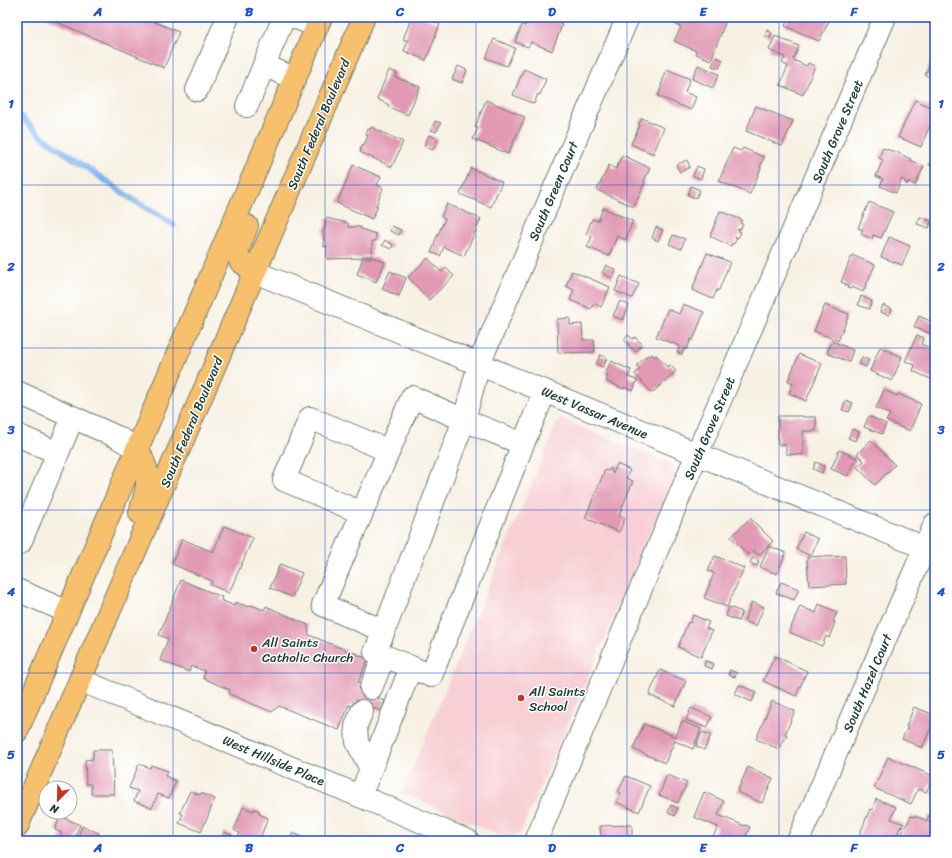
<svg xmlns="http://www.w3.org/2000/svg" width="952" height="858" font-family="Sriracha,sans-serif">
<rect width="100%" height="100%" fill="#fff"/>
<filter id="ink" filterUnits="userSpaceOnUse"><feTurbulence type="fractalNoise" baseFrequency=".025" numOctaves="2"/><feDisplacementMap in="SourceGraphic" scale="8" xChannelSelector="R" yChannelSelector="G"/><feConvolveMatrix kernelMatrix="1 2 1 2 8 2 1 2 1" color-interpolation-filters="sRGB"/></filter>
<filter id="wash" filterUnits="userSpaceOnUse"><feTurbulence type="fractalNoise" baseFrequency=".012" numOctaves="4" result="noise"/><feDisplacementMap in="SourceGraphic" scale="16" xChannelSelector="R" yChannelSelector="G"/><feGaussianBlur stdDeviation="0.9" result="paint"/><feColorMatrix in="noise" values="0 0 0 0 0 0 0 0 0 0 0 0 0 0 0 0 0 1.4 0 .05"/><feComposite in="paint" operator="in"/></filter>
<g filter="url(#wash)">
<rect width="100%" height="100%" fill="#f7f1e3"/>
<path fill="#f7cfd4" d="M559,418L671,464L675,476L520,834L509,839L402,793Z"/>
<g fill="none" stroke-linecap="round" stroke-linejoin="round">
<path stroke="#7cb2ea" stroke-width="6" d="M17,113L41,136L135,201L174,225"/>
</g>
<g id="blocks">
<path fill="#e199b4" d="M45,17H143L179,32L164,68Z
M412,17H423L440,24L426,60L404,51L408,41L403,39Z
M529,17H537L541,18V17L545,18V17H563L560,24L562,25L552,51L531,42L528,47L515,42L522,25L525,26Z
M679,17H725L727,18L711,60L696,54V51L674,41L681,27L676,25Z
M789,17H831L819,41L785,26Z
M767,30L772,33L770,38L765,36Z
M775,36L799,46L793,60L807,66L808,63L815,66L803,95L780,85L788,66L782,63L785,57L769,50Z
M494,39L515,48L507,66L486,58Z
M935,51V79L925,75Z
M716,57L723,60L719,68L712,66Z
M698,65L719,74L713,88L692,79Z
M458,66L467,70L462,83L452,79Z
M524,69L546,79L540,95L538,94L534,104L513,95Z
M667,69L690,79L685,92L696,97L691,110L658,96L662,85H661Z
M389,70L397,73L395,77L420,87L408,115L388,107L389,105L377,99Z
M486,100L525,117L508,154L473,139L478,128L475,127Z
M915,100L935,109V113L921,147L898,137Z
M756,106L793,121L782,146L746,131Z
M642,118L664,128L653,154L631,144L640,125L639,124Z
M435,121L441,123L436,132L431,130Z
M371,127L403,142L392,167L360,152L361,150H360L362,144L364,145L368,136L366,135L368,129L370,130Z
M429,135L438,139L433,150L424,146Z
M733,148L741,151L743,148L764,157L760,167L761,168L750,194L719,181Z
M883,148L895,152V151L898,152V153L911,159L910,160L924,166L915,185L908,182V184L905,183V181L902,179L896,193L880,186L883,179L876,176L883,160L879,158Z
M622,155L650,168L644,181L645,182L634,207L597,190L609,165L616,169Z
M931,159L935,160V167L929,165Z
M687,160L690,167L680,172L676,165Z
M353,165L381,177L377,185L383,188L376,206H378L372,219L337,203Z
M697,166L704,169L701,179L693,176Z
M471,168L502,182L491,207L460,194Z
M691,186L700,190L696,198L688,195Z
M869,202L893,212L881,238L873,235L872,239L861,234L863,230L858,228Z
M447,204L481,219L464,256L444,247L440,256L431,252L435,244L434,243L445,219L441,217Z
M603,208L633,221L625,240L617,236L609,256L587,247L592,237L586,234L592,219L598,221Z
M720,211L742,220L740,223L743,224L740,230L738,229V231L741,232L738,238L735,237V238H737L734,244L732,243L731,246L710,236Z
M920,217L931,221L929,228L917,224Z
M326,218L348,223V227H361V229L376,234V241H372V256H362V258L327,259V246L324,247L323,229L325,228Z
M392,226L401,230L399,235L390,231Z
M656,227L663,230L658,241L652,238Z
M673,235L685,239L681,249L669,244Z
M889,237L910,246L902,265L881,257Z
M385,240L393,245L391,249L382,245Z
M707,253L730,262L719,290H717L713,299L692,290Z
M852,255L875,265L863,292L852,287L850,289L847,288L848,286L845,285L846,284L841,282Z
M363,258H375L385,262L376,282L357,274Z
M428,258L441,272L446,268L454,276L429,300L408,277Z
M606,265L616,270L612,278L602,273Z
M390,271L406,278L399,296L382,289Z
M572,271L610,287L601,307L594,303L591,309L570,300L574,290L566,286Z
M621,276L639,284L632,298L615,291Z
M861,296L872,301L869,309L858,305Z
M620,301L629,305L623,320L613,316Z
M683,304L704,312L693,340L691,339L687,349L685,348L682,354L677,352L680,346L656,337L668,309L679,314Z
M825,305L849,314L838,341L814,331Z
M883,305L892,309L889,315L880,312Z
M919,316L935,323V332L934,335L914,327Z
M570,318V325L582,324L583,340H594L595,352L558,353L557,319Z
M628,335L633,339L635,337L642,344L636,352L628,345L629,344L624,340Z
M917,335L924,338L921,344L935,350V381L913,371L915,365L905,361Z
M832,341L853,350L849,362L827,353Z
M880,347L902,357L892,381L870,371Z
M652,354L654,357L656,355L667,367L670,365L676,371L652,393L635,374L640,369L637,365L648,355L649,356Z
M799,354L822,364L806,401L789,393L793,383L788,381Z
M600,355L607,358L603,367L596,364Z
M862,357L869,360L866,367L859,364Z
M611,361L631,370L628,377L637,380L633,391L624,387V389L606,381L608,375L605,374Z
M884,390L897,396L898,394L921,404L910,431L886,421L890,414L876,408Z
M846,400L853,403L849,412L842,410Z
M778,416H803V417H816V431H803V455L786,454V445H778Z
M869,416L886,424L882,434L864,427Z
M852,429L859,432L856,441L848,438Z
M871,440L895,465L875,485L857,467L864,461L857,454Z
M839,450L857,458L848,476L831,469Z
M816,462L824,466L822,473L813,469Z
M617,464L630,470L626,478L633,481L619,515L625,518L619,532L585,518L605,470L609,471L610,468L612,469L611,472L613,473Z
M750,518L773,541L759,555L753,550L748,555L731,537Z
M224,526L253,538L229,593L211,585L212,581L172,564L182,539L213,552Z
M804,532L818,539L811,556L796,549Z
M769,546L786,553L777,574L760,567Z
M715,556L744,568L727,607L704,598L714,573L708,571Z
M823,556V557L845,556L846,584L809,586L807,557Z
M752,558L759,561L757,566L750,563Z
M280,564L302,573L292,597L270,588Z
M181,580L222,597L221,600L234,606L235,602L249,607L251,605L264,610L266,606L308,625L309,635L368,659L358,683L381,693L378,699L385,701L381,711L370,707L368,713L349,705L339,730L279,706L272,712L229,694L230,690L203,678L205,671L191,666L189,672L160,660L168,639L159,635Z
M781,582L799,589L794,600L776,593Z
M752,602L764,607L756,626L744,621Z
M819,604L837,612L833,622H835L829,638L826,636L822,646L789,632L800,606L816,613Z
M729,607L742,612L739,621L726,616Z
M693,615L709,622L706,628L712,631L701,657L678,647L688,622L690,623Z
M775,656L807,671L796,696L763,681Z
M705,661L714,664L712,669L704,666Z
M660,670L686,681L675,706L649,695Z
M730,670L737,673L735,677L728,675Z
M935,670V693L929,690L934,678L932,677Z
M739,685L756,692L752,702L735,694Z
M772,701L795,711L785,734L787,735L785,740L783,739L779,749L756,739Z
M914,707L935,715V718L922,748L902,739L908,727H906Z
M691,708L712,717L707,728L686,720Z
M682,721L701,729L693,749L675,741L665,763L633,749L644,724L676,737Z
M702,732L711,735L704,750L696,746Z
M93,750H112L114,794H91V784H86L85,760L93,759Z
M888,757L931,775L935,765V795L931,793L934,785L930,784L926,792L918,789L911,804L874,788Z
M139,764L150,768L151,765L168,771L165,776L176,781L169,798L158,794L152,808L134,801L138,791L129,788Z
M748,767L773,778L762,803L737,792Z
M667,775L687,783L678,803L659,795Z
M626,776L650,786L639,812L616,802L621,793L618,792Z
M190,791L200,795L201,793L215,799L201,832L179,823L183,814L180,813Z
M704,792L724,801L718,815L745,826V825L750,827L744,841H711L718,827L694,817Z
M876,799L896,807L891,819L904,824L902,827L901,826L894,841H857L870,809L872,810Z
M671,805L678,808L675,816L668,813Z
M243,807L253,811L254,809L260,811L259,814L268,818L259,841H236L240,833L234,830Z
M929,815L935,818V823L927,820Z
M60,816L80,825L73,841H64L59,839L62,833L55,830Z
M911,816L914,817L915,816L935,824V828L930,840L927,838L926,839H924L923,841H904L899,839Z
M632,825V837H626V841H599V838L601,837L600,826Z
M82,826L99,833L96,841H88L78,837Z
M224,832L232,835L230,841L221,840Z
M293,833L312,841H289Z"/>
</g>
</g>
<g filter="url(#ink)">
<use href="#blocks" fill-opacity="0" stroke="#6b7c71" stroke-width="1"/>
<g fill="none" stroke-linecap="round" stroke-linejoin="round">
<g stroke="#6b7c71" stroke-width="24">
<path id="minor" d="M294,17L317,26
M264,65L295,79
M197,90L228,17
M247,106L284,17
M255,272L935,552
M17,392L117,437L137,449
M17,435L58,453
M523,444L464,420L479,364L628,17
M362,513L284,480L310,418L389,451
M20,543L73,417
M17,590L68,612
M411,667L431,676L523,444L545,391
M80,680L468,841
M371,688L384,656
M362,711L356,726L357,742L371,769
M360,796L371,769L411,667L375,652L384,631L323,605L352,536L412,397L464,420L384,631
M536,841L697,454L885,17
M798,841L935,524"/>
</g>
<g stroke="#6b7c71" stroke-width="24">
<path id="major" d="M247,226L237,252L240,261L255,272
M137,449L140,453L147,471V487L140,513
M17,731L321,17
M17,827L364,17"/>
</g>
<use href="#minor" stroke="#fff" stroke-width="22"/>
<use href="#major" stroke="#f7c06c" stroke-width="22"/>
</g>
</g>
<path fill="none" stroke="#1d4ed8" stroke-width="1" stroke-opacity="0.55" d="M173,17V841M325,17V841M476,17V841M627,17V841M779,17V841M17,185H935M17,348H935M17,510H935M17,673H935"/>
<g fill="#c8321e" stroke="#fff" stroke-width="1.5">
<circle cx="254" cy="649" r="4"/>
<circle cx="521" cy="698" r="4"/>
</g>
<g text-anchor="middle" stroke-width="3" stroke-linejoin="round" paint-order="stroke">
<g font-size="13" fill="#1f3d34" stroke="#fff">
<text transform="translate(318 124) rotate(-67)" y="5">South Federal Boulevard</text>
<text transform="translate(837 131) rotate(-67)" y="5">South Grove Street</text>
<text transform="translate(553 191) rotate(-67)" y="5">South Green Court</text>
<text transform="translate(595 412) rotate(23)" y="5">West Vassar Avenue</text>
<text transform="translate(191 422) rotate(-67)" y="5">South Federal Boulevard</text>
<text transform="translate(709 428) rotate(-67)" y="5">South Grove Street</text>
<text transform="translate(867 683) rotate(-67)" y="5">South Hazel Court</text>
<text transform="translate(274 760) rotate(23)" y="5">West Hillside Place</text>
</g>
<g font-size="13" fill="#1f3d34" stroke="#fff" text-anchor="start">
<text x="262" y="647">All Saints<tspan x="262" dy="15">Catholic Church</tspan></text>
<text x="529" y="696">All Saints<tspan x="529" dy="15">School</tspan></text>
</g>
</g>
<rect width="952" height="858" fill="none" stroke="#fff" stroke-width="44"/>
<g transform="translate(58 800) rotate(203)"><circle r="19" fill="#ffffff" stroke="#a5b1ae"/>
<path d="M0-3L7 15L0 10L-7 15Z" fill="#c8321e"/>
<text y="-6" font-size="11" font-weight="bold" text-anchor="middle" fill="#1f3d34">N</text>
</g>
<rect x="22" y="22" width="908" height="814" fill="none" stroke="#1d4ed8" stroke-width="1.5"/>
<g font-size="13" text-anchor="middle" font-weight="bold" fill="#1d4ed8">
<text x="98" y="16">A</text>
<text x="249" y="16">B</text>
<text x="400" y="16">C</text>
<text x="552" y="16">D</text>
<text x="703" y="16">E</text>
<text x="854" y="16">F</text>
<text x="11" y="108">1</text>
<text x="941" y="108">1</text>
<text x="11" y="271">2</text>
<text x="941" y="271">2</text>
<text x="11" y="434">3</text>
<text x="941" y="434">3</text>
<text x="11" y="596">4</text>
<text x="941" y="596">4</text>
<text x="11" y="759">5</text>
<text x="941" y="759">5</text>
<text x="98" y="852">A</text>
<text x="249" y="852">B</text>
<text x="400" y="852">C</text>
<text x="552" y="852">D</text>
<text x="703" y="852">E</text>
<text x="854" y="852">F</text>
</g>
</svg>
